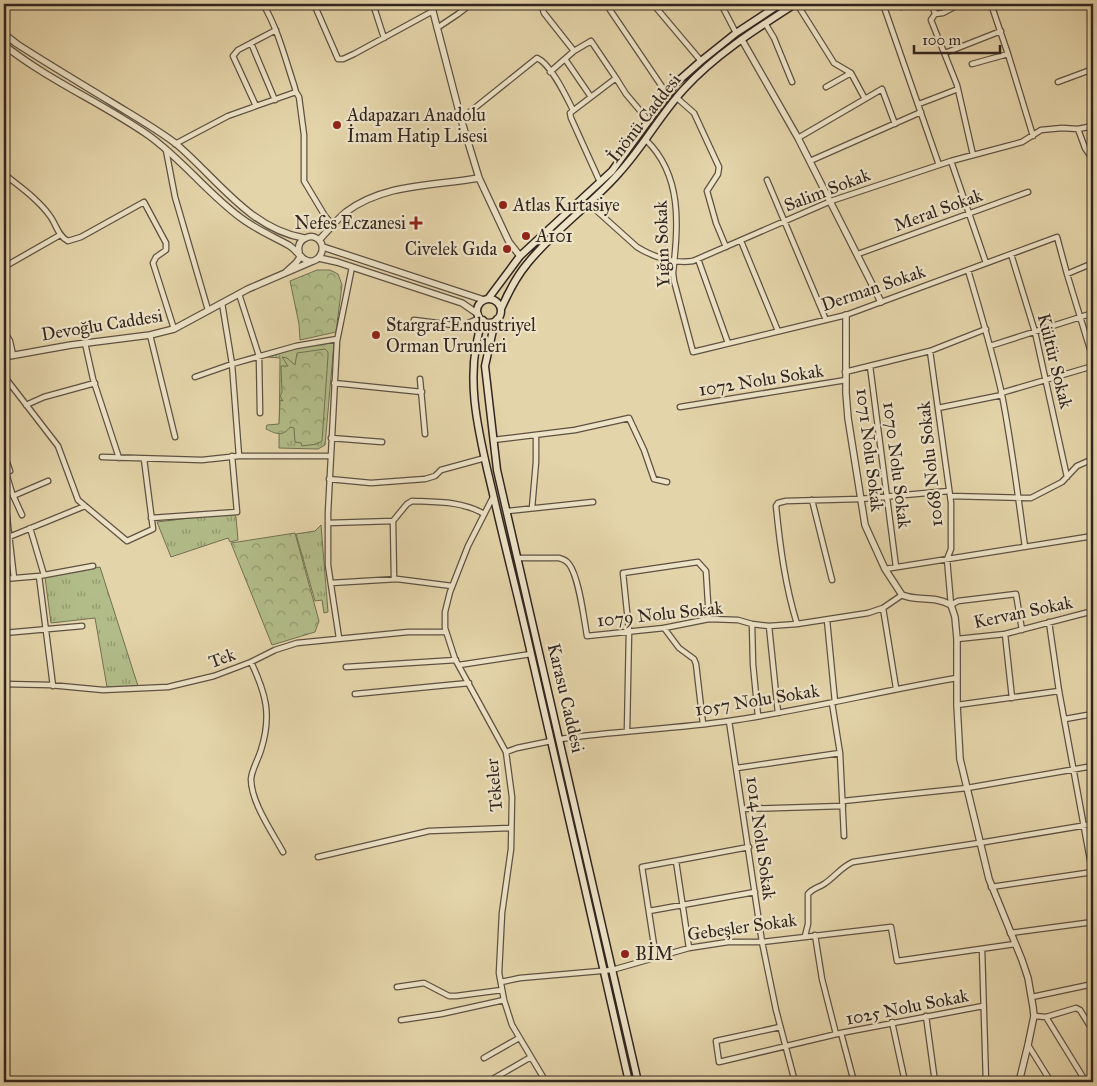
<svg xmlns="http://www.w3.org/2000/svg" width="1097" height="1086" font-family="'IM FELL Great Primer',serif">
<defs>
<pattern id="grass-tufts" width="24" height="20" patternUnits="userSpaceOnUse" patternTransform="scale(1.25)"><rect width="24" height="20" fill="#b2bd89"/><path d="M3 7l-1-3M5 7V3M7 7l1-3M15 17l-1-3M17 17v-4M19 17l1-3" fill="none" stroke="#91996f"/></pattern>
<pattern id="forest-crowns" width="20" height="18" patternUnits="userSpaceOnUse" patternTransform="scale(1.25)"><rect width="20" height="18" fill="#b2bd89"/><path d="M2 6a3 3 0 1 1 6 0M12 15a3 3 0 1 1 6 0" fill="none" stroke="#91996f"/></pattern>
</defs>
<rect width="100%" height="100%" fill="#e4d4a9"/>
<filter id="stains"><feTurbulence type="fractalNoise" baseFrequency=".004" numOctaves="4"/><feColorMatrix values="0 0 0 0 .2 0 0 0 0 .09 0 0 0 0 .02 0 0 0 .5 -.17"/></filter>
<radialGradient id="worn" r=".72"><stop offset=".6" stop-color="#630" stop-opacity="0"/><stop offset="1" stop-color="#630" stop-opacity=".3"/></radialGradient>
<path fill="url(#grass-tufts)" stroke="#727154" d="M330,341L334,343L325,445L318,449L279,448L280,358L267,357L270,354Z
M230,513L234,514L236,517L238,540L230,542L228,538L171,557L157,522Z
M321,525L328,612L324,613L322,600L315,601L296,534L315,531Z
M100,567L138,686L107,687L95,618L51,623L45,577Z"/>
<path fill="url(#forest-crowns)" stroke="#727154" d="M317,270H330L338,274L342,285L336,332L300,340L299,324L290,281Z
M325,349L328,352V356L322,441L317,444L302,446L301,443L295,442L294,428L290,427C283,437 276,434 266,429L267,425L279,424L280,400L283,401L280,396L282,392L281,366H288L282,357L287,358L295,365L297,353Z
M295,533L319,621L315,632L272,645L231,543Z"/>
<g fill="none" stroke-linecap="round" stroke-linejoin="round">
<g stroke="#5e5142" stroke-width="7">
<path id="minor" d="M263,4C278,29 285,58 294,85L296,92L256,106L233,56L238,50L276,30
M314,4L338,59H343L354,54L433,11
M373,4L384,38
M541,4L544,13L574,51L591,41L616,78L570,113L571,118L600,182
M606,4L667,94
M653,4L701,61
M721,4L736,33
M797,4L834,63L851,73L865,99
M883,4L939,165
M900,4L901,7
M932,4L935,14
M991,4L1008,54L1033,136
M935,14L931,20L957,85L973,155
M935,14L943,13L960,4
M765,23L774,38L792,82
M437,28L458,14L471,4
M251,43L275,100
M945,53L1001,31
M565,59L591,97
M972,64L1008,54
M550,72L574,51
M616,78L626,94L648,120
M1058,82L1093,69
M826,87L851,73
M296,92L299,97L304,135V181L325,216L333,225
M677,98L694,113L719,167L718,174L707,191L716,223L726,247
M919,104L958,89
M461,119L537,58C551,64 566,96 573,110
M1078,129L1085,148L1093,160
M798,138L882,89L895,124
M646,140C683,176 678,226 673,273L674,281L693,352L846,315L1057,237L1067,274L1093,359
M175,144L228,116L256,106
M166,150L175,197L208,310
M810,161L921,112
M951,161L986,263
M4,174C20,187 38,199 50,216C56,224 58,236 68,241L81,237L144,202L166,243V250L156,257L153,263L174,329
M767,180L826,320
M588,203L637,247C653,257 674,264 693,261L831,201L951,161L1022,142L1041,130L1062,128L1078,129L1093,126
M741,241L778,331
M858,254L1028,192
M1011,254L1035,332L1067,477
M698,259L728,343
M4,267L60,235
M968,270C980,311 993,353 1002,395C1012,446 1018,496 1025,547
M1067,274L1093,263
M239,294L259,356L260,413
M222,303L232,364L239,456
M414,320L461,326L480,318
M4,331L10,341L13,355
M150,335L175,437
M85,343L93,379L119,458
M990,346L1093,313
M930,351L951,503V549L947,559L951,605L958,601L1016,594L1022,630
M870,366L896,567
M845,372L930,351L986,329
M4,376L58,446L78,500L127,541L153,529L144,459
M195,377L232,364L296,346L337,339
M420,379L425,434
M334,383L422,392
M1001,393L1093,366
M26,405L44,397L95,383
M680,407L846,380
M938,408L1002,395
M331,438L382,442
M493,440L575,430L629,418L644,450L654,479L667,482
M4,454L10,471L4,473
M102,457L202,460L239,456H330
M6,473L12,493L22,515
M329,479L371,483L425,479L435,476L441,470L485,458
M4,491L14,578
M13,496L48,481
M950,496L1031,498L1062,482L1077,466L1093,459
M493,497L468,546L450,592L445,612V628L455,659L506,752L512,797L511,849L502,913L499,973L504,1000L512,1025L546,1082
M812,500L832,580
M532,508L536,462V435
M507,511L593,502
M151,518L237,512L232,456
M328,523L393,521
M30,528L44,575
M9,537L85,506
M518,558H559C563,559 566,560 569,564C579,577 584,619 587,636L664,628L709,619L738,620L752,624L769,626L797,624L868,613L883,608
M885,569L1093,536
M39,576L53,686
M4,579L39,576L93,566
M394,579L393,521L407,504L412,501C436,502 463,501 484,514
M331,583L397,579L452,586
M827,620L835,702
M1049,622L1059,691L1093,876
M752,624L753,664L758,716
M797,624C785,585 780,546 776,506L778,503L786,501L860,499L949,491
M769,626L778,713
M664,628L679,648L694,659L696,664L703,724
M4,633L82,626
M1005,634L1012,698
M339,638L328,565V513L337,341L352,267
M957,639L1005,634L1093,611
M251,662C266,694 272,715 261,750C258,760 252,769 251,779C251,802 272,832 283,852
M459,665L531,654
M346,667L456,660
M4,684L50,685L103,690L168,687L214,676L251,662L275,650L297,643L408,632H446
M896,688L883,608L902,595
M355,694L469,683
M832,703L840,753L844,836
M957,705L1059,691
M1065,719L1093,714
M729,721L762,942L776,1010L795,1082
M627,731L629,631L623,573L698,562L706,571L709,619
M560,739C616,731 673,729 729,721C806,710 880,691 957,678
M506,752L517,748L551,741
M737,768L840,753
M843,801L967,788L1093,766
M743,809L843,806
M318,857L429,831L510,828
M676,861L689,948
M991,887L1093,872
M649,911L755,892
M1010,933L1093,922
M815,935L822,979L836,1034
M805,936L808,924V894C813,888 818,888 824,884C835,877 841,867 853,862L979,843L1093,824
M982,949L986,1082
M656,958L642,867L749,847
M501,982L520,978L612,970L689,948L728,942H762L891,927L897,961L1015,944
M397,987L424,983L449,996H456L502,990
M1032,997L1093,984
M926,1016L935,1082
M1034,1016L1046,1017L1076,1008L1080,1010L1093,1031
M1046,1017L1086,1082
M401,1020L441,1014L504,1000
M892,1022L905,1082
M780,1027L716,1041L719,1062L841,1033L983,1006
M841,1033L854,1082
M1028,1045L1051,1082
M484,1058L519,1038
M492,1082L491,1080L531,1057"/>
</g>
<g stroke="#5e5142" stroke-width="8">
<path id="tertiary" d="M431,4L461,119L479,178L509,242L520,256
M4,34L17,44C48,64 80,83 111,102C132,115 155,128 175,143C215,176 249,229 304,238
M742,40L798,138L881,302
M4,45C48,80 102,103 148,135C182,159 208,194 241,218C257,230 274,237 290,246C296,250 299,256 304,259C319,269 331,243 314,237C311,236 307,237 304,239C299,242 298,247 299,252
M319,240C328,231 336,220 346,212C385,183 434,186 479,178
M323,247L484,300
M319,258L337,262L462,303L478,314
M285,273L296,263L301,256
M846,315V393L848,418L865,525L885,569L902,595C919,602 933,595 951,605L955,617L957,639V705L960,759L989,879L1022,960L1028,978L1033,1007L1034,1016L1028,1045L1019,1082
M4,357L71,345L150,335L174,329L248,289L313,261"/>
</g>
<g stroke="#32251f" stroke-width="9">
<path id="secondary" d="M488,299L520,256L612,171L676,83L701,61L736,33L780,4
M477 311a12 12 0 1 1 24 0a12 12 0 1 1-24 0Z
M501,309C508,293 516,277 527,264C554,230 591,205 619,173C643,147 660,115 684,89C715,55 756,29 795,4
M497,319L493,330L485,366L497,470L638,1082
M483,320C462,375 480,439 493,494C505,547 519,600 531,654C565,797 596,939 629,1082"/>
</g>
<use href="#minor" stroke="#ede3c7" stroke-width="4.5"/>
<use href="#tertiary" stroke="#ede3c7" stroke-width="5.5"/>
<use href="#secondary" stroke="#ede3c7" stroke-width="6"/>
</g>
<g fill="#8f2418" stroke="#ede3c7" stroke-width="2">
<circle cx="337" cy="125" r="5"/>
<circle cx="503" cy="205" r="5"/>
<path d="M413.5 215.5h5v5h5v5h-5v5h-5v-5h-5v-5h5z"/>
<circle cx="526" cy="236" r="5"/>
<circle cx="507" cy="249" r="5"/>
<circle cx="376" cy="335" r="5"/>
<circle cx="625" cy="954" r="5"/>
</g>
<g text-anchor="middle" stroke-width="4.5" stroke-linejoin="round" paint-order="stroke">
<g font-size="18" fill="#32251f" stroke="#ede3c7" text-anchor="start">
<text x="347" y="121">Adapazarı Anadolu<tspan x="347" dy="21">İmam Hatip Lisesi</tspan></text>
<text x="513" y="211">Atlas Kırtasiye</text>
<text x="406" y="229" text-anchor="end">Nefes Eczanesi</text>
<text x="536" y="242">A101</text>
<text x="497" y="255" text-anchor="end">Civelek Gıda</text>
<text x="386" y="331">Stargraf Endustriyel<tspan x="386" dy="21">Orman Urunleri</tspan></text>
<text x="635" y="960">BİM</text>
</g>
<g font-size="18" fill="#32251f" stroke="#ede3c7">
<text transform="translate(644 118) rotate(-52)" y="6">İnönü Caddesi</text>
<text transform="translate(827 190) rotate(-21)" y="6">Salim Sokak</text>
<text transform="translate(938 210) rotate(-20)" y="6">Meral Sokak</text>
<text transform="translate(662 244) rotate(-92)" y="6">Yığın Sokak</text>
<text transform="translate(873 288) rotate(-19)" y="6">Derman Sokak</text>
<text transform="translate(102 325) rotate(-9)" y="6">Devoğlu Caddesi</text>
<text transform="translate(1055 361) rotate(76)" y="6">Kültür Sokak</text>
<text transform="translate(761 380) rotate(-9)" y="6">1072 Nolu Sokak</text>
<text transform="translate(870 450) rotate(83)" y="6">1071 Nolu Sokak</text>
<text transform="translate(930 464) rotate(-96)" y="6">1068 Nolu Sokak</text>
<text transform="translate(897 465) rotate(83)" y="6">1070 Nolu Sokak</text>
<text transform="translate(1023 612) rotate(-12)" y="6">Kervan Sokak</text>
<text transform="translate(660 614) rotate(-6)" y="6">1079 Nolu Sokak</text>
<text transform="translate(222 658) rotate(-20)" y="6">Tek</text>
<text transform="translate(566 698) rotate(77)" y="6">Karasu Caddesi</text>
<text transform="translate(757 700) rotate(-9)" y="6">1057 Nolu Sokak</text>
<text transform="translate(494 785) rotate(-95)" y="6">Tekeler</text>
<text transform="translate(761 838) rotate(82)" y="6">1014 Nolu Sokak</text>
<text transform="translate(742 927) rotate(-8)" y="6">Gebeşler Sokak</text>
<text transform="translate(907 1007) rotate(-11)" y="6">1025 Nolu Sokak</text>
</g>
</g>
<rect width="1097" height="1086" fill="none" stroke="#e4d4a9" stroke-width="20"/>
<rect x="5" y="5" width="1087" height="1076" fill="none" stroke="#32251f" stroke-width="2.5"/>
<rect x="10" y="10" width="1077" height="1066" fill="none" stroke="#32251f"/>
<path d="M914 45v8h86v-8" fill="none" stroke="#32251f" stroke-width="2.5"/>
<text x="922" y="45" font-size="15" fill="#32251f" stroke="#ede3c7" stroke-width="4" paint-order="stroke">100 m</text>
<rect width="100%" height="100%" filter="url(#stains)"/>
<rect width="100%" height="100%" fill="url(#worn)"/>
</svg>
